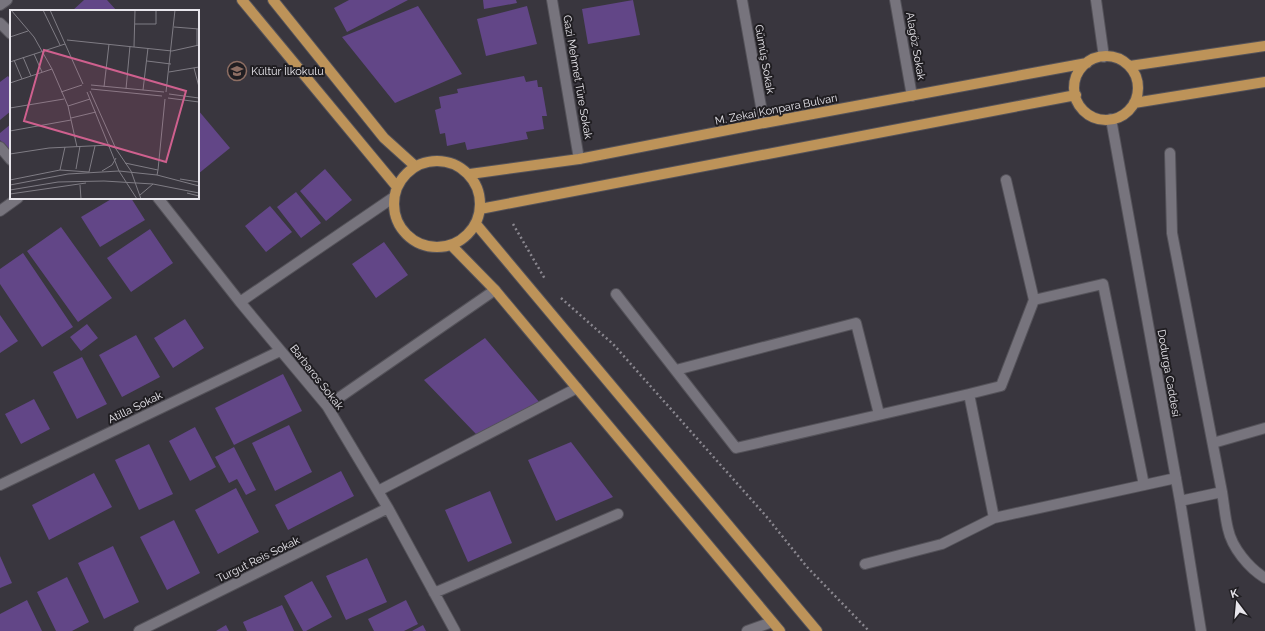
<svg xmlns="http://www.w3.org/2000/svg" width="1265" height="631" font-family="Raleway,sans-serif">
<rect width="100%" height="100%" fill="#39363e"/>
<path fill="#624687" d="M84,0H107L117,11H72Z
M349,0H408L347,32L334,8Z
M483,0H516L517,3L484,9Z
M633,0L640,35L588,44L582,9Z
M418,6L462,74L395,103L342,37Z
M527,6L537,44L486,56L477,19Z
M8,76L11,80V111L0,120V82Z
M524,76L526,82L537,80L538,87H542L547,116H542L544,129L526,132L528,139L467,150L465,142L447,146L445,133L440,134L435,110L441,108L439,97L458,93L457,89Z
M198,110L230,148L198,174Z
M11,124V153L0,140V133Z
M325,169L352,200L326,221L300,191Z
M296,192L321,223L301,238L277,207Z
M113,198H131L145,220L100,247L81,217Z
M270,206L292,232L266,252L245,226Z
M61,227L112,298L78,322L27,251Z
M150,229L173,263L131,292L107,258Z
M384,242L408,275L376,298L352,264Z
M23,253L73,327L42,347L0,284V269Z
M0,315L18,341L0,353Z
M185,319L204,348L173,368L154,338Z
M87,324L98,338L81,351L70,337Z
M136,335L160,377L122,397L99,355Z
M485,338L540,403L476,434L424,380Z
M82,357L107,404L77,419L53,372Z
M283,374L302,411L234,445L215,408Z
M34,399L50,429L21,444L5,414Z
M289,425L312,472L275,491L252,443Z
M195,427L216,467L190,481L169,441Z
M571,442L613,497L556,521L528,460Z
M149,444L173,494L139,510L115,460Z
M234,447L256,490L246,495L237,479L229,483L215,457Z
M341,471L354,496L288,530L275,505Z
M94,473L112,507L49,540L32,505Z
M236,488L259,532L218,554L195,510Z
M490,491L512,543L468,562L445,510Z
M174,520L200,573L167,590L140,537Z
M113,546L139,602L104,619L78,563Z
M0,556L12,583L0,588Z
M367,558L387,602L346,620L326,576Z
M67,577L89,622L72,631H56L37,592Z
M312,581L332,617L306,631H303L284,596Z
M27,600L42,631H0V614Z
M406,600L418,624L404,631H374L368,619Z
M282,605L294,631H247L243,622Z
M226,625L229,631H216Z
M423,625L426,631H412Z"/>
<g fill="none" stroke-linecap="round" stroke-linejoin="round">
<g stroke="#545259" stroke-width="12">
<path id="minor" d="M552,0L579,159
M742,0L764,123
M895,0L912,96
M1096,0L1104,57
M0,5L7,0
M0,23L11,34
M1111,119L1180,501L1201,631
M0,147L11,160
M1170,153L1172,233L1222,492L1180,501
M158,198L240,302L327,406L388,508L455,631
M0,211L18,198
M616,294L736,448L969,394L994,518L1176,478
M1034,300L1103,284L1144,485
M240,302L394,197
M676,370L856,323L879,414
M969,394L1001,386L1034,300L1006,180
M327,406L495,290
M1213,443L1265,428
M0,485L280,351
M378,491L577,388
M1222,492C1224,504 1225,517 1228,529C1232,548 1249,568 1265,578
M865,564L942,544L994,518
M434,593L618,514
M139,631L388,508
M747,631L772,622"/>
</g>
<g stroke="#545259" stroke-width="12">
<path id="major" d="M242,0L397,187
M273,0L384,138L415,166
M1074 88a32 32 0 1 1 64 0a32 32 0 1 1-64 0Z
M1130,66L1265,46
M1134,103L1265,82
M394 204a43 43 0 1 1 86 0a43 43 0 1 1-86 0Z
M470,174L579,159L764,123L1087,63
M480,209L1076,95
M476,224L817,631
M451,245L495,290L780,631"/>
</g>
<path stroke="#8a878f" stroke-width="2.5" stroke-dasharray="2 3" stroke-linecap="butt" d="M513,224L545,279
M561,298L613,344L766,516L807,567L869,631"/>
<use href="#minor" stroke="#77747d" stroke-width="10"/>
<use href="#major" stroke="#bd9359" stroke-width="10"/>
</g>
<defs>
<g id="school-ring" transform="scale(1)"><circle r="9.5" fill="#201e22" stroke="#8d6e63" stroke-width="1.5"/><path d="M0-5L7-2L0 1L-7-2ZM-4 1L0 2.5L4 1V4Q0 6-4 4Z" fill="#8d6e63"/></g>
</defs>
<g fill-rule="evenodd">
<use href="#school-ring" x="237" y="71"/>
</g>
<g text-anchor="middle" stroke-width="4" stroke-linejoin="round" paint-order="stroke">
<g font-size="11" fill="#e8e6ec" stroke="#201e22">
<text transform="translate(916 46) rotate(80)" y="4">Alagöz Sokak</text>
<text transform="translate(765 59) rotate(80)" y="4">Gümüş Sokak</text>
<text transform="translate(578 77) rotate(80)" y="4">Gazi Mehmet Türe Sokak</text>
<text transform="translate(776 109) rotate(-11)" y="4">M. Zekai Konpara Bulvarı</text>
<text transform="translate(1169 373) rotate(80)" y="4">Dodurga Caddesi</text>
<text transform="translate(317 377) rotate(52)" y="4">Barbaros Sokak</text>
<text transform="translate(135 407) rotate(-26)" y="4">Atilla Sokak</text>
<text transform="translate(258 559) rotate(-26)" y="4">Turgut Reis Sokak</text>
</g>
<g font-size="11" fill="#e8e6ec" stroke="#201e22" text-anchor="start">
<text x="251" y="75">Kültür İlkokulu</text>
</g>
</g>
<g transform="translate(10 10)">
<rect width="189" height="189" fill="#39363e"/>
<path fill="none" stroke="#7f7c84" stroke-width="1" d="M1,0L24,27L42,59L58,96L67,137M33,0L50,35M40,0L73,74M125,14H146V0M164,17L189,19M0,27L18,21M57,30L162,41L189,35M187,36V19M124,37L125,0M24,44L32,62M13,47L21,66M4,50L12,69M137,51L161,54M0,52L55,34M184,58L189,77M159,62L189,57M0,73L42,59M81,75L154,82M94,77L99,34M81,79L152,86M116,79L120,36M133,80L138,38M80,81L106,139L121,161L131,189M51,82L72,75M77,82L109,161L127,189M156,82L165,0M159,84L189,88M158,88L189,92M58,96L80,89M0,98L54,89M61,108L86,102M0,121L61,110M0,144L39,138L100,135M115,153L148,160L147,165M66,159L70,136M50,160L55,137M148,160L155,89M92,161L102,155L106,148M170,169L189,172M0,170L50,160L79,162L85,136M0,175L58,164L109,161L147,165L189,176M70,175L71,189M0,180L48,172L94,171L143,174L189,183M177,183L189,186M0,184L76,173M130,185L143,174"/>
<path fill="#cf608e" fill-opacity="0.15" stroke="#cf608e" stroke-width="2" d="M34,40L176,81L156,152L14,111Z"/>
<rect width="189" height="189" fill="none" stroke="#e8e6ec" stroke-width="2"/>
</g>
<g transform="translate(1237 603) rotate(344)" stroke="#201e22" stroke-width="3" paint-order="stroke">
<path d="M0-3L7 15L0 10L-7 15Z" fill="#e8e6ec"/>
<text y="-6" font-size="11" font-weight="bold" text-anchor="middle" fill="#e8e6ec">K</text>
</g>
</svg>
